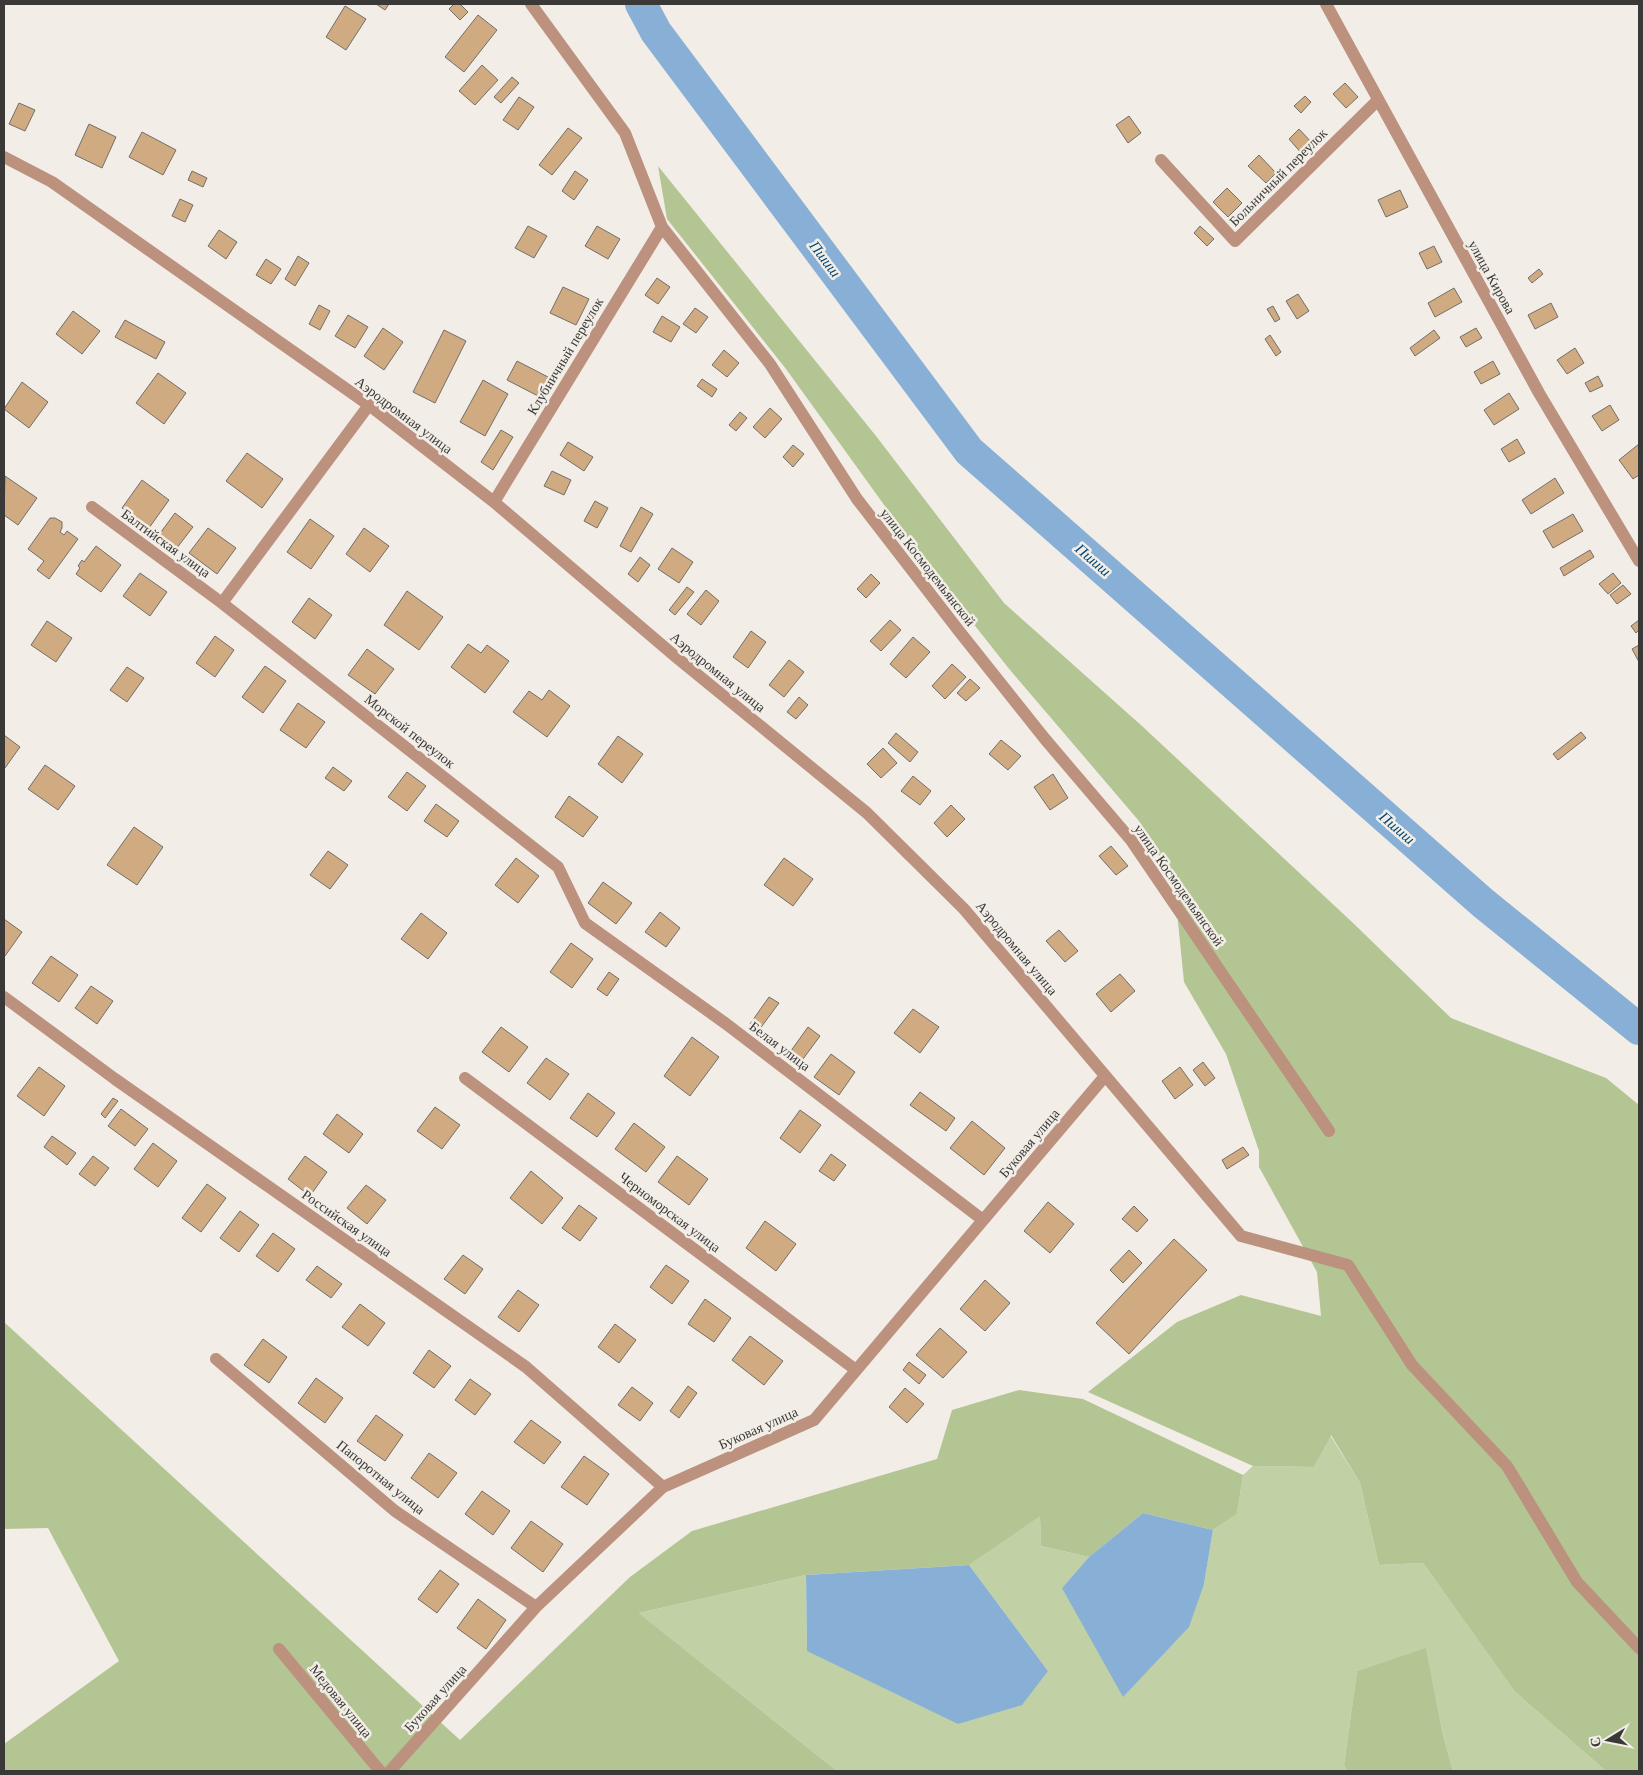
<svg xmlns="http://www.w3.org/2000/svg" width="1643" height="1775" font-family="'Times New Roman',serif">
<rect width="100%" height="100%" fill="#f2eee7"/>
<path fill="#c1d1a5" d="M1330,1435L1360,1483L1379,1565L1423,1563L1515,1692L1606,1771H1453L1443,1735L1426,1649L1357,1671L1344,1765L1347,1771H837L639,1613L806,1575L807,1651L1048,1671L969,1565L1040,1515L1041,1546L1089,1557L1062,1588L1204,1584L1213,1530L1237,1514L1243,1475L1253,1466L1314,1467Z"/>
<path fill="#b3c593" d="M658,166L876,436L1004,603L1142,726L1352,922L1451,1018L1606,1078L1639,1105V1771H1606L1515,1692L1423,1563L1379,1565L1360,1483L1331,1435L1314,1467L1253,1466L1088,1392L1177,1322L1241,1295L1321,1316L1317,1272L1259,1167V1151L1226,1054L1184,982L1174,882L1139,821L1010,670L934,574L786,369L667,219Z
M4,1322L460,1740L630,1577L692,1531L937,1459L952,1410L1019,1390L1083,1399L1243,1475L1237,1514L1213,1530L1143,1513L1089,1557L1041,1546L1040,1516L969,1565L806,1575L639,1613L837,1771H4V1744L119,1661L48,1528L4,1529Z
M1426,1648L1443,1735L1453,1771H1347L1344,1765L1357,1671Z"/>
<path fill="#88b0d6" d="M1143,1513L1213,1530L1204,1584L1189,1627L1123,1697L1062,1588L1089,1557Z
M969,1565L1048,1671L1022,1705L958,1724L807,1651L806,1575Z"/>
<g fill="none" stroke-linecap="round" stroke-linejoin="round">
<path stroke="#88b0d6" stroke-width="32" d="M641,4L656,32L969,451L1483,903L1639,1029"/>
</g>
<path fill="#d0ab82" stroke="#726e69" d="M376,4H389L385,10Z
M454,4H460L468,12L460,20L449,9Z
M345,6L366,19L346,50L326,37Z
M478,15L497,30L464,72L445,57Z
M482,65L498,80L475,105L459,91Z
M512,77L519,83L501,103L494,97Z
M1345,83L1358,97L1346,108L1333,94Z
M1305,96L1311,102L1301,113L1294,106Z
M519,97L534,107L518,130L503,120Z
M19,103L35,110L25,131L9,124Z
M1129,116L1141,133L1128,143L1116,125Z
M89,124L116,137L102,168L75,155Z
M568,128L582,138L552,175L539,165Z
M1299,129L1314,145L1303,155L1289,139Z
M142,132L176,150L163,175L129,157Z
M1259,155L1276,173L1266,183L1248,166Z
M192,171L207,178L203,187L188,180Z
M575,171L588,180L574,200L562,191Z
M1227,188L1242,203L1228,217L1213,202Z
M1400,190L1408,207L1386,217L1378,200Z
M180,199L193,205L185,222L172,216Z
M528,226L547,236L534,258L515,248Z
M597,226L620,239L608,259L585,246Z
M1200,226L1214,239L1207,246L1194,233Z
M219,230L237,242L226,259L208,246Z
M1434,246L1442,262L1427,269L1419,253Z
M298,256L309,263L295,286L285,279Z
M266,259L281,269L271,284L256,275Z
M1539,269L1543,274L1532,283L1528,278Z
M657,278L670,287L658,304L645,295Z
M563,287L589,299L576,325L550,313Z
M1454,288L1462,302L1435,317L1428,303Z
M1298,294L1309,311L1297,319L1286,301Z
M1551,303L1558,317L1535,329L1528,315Z
M319,305L330,311L320,330L309,324Z
M1273,306L1280,319L1275,322L1267,309Z
M695,308L708,317L696,333L683,324Z
M73,311L100,331L82,354L56,334Z
M348,315L368,327L355,348L335,336Z
M662,316L680,327L671,342L653,332Z
M125,320L165,342L156,359L115,337Z
M383,328L403,342L384,370L364,356Z
M1476,328L1482,338L1466,347L1460,337Z
M444,330L466,341L435,403L413,392Z
M1434,330L1440,338L1415,356L1410,348Z
M1270,335L1281,352L1276,356L1265,339Z
M1575,348L1584,363L1567,374L1557,360Z
M724,350L739,363L727,377L712,365Z
M517,361L548,377L538,396L507,380Z
M1493,361L1500,374L1481,384L1474,372Z
M158,373L186,393L164,424L136,403Z
M1598,376L1603,386L1590,392L1585,383Z
M702,379L717,389L712,397L697,386Z
M483,380L508,394L485,436L460,422Z
M22,382L48,402L29,428L4,409Z
M1509,393L1519,409L1494,425L1484,410Z
M1610,405L1619,420L1602,431L1592,416Z
M770,408L782,419L765,438L753,427Z
M740,412L747,418L736,431L729,425Z
M501,430L513,437L493,470L481,462Z
M1517,439L1525,453L1509,462L1501,449Z
M568,442L593,457L584,471L560,455Z
M1639,444V475L1633,479L1619,460Z
M793,445L804,454L793,467L783,457Z
M247,453L283,479L262,508L226,481Z
M552,471L571,480L564,495L544,486Z
M5,476L37,498L18,525L4,515Z
M1555,478L1564,493L1531,514L1522,500Z
M142,480L169,500L149,528L122,508Z
M595,501L608,508L597,528L584,521Z
M641,507L653,514L631,552L620,546Z
M175,513L193,527L176,549L158,536Z
M1573,514L1583,531L1553,548L1543,531Z
M50,518H55L62,522V528L60,532L64,535L67,531L78,539L49,579L37,570L44,561L28,549Z
M310,519L334,536L311,569L287,552Z
M208,528L236,548L217,574L189,553Z
M364,528L389,546L370,572L346,554Z
M96,546L121,565L101,592L76,574L80,568L78,566L82,560L84,562Z
M672,548L693,562L679,583L658,569Z
M1590,550L1594,557L1564,576L1560,568Z
M640,557L650,565L638,582L628,574Z
M140,573L167,592L150,616L123,596Z
M1613,573L1621,583L1608,594L1599,584Z
M871,574L880,583L866,598L857,589Z
M1623,585L1631,594L1617,604L1610,595Z
M687,587L694,592L675,615L669,610Z
M706,590L719,601L701,625L687,614Z
M407,591L443,617L419,650L384,625Z
M309,598L332,615L315,639L292,622Z
M890,620L901,630L881,651L870,641Z
M1639,620V630L1636,633L1631,626Z
M47,621L72,638L56,662L31,645Z
M751,631L766,642L748,668L733,657Z
M215,636L234,650L215,677L196,663Z
M913,637L930,652L906,678L890,664Z
M468,644L481,653L487,645L509,661L485,693L451,667Z
M1639,645V662L1632,649Z
M367,649L394,669L375,694L348,675Z
M789,660L804,672L784,697L769,685Z
M952,664L966,677L945,699L932,686Z
M265,666L286,681L263,713L242,697Z
M127,667L144,678L127,702L110,690Z
M970,679L980,688L966,701L957,693Z
M549,690L570,706L547,737L513,712L529,691L542,700Z
M799,697L808,705L796,719L787,712Z
M298,703L325,722L306,748L280,730Z
M1581,732L1586,738L1558,760L1553,754Z
M896,733L918,752L910,762L888,743Z
M4,735L20,747L5,768L4,767Z
M618,736L643,754L622,783L598,764Z
M1001,740L1021,756L1008,770L989,754Z
M883,748L897,763L881,778L867,764Z
M45,765L75,786L58,810L28,789Z
M333,767L352,781L344,791L325,778Z
M407,772L426,786L407,811L388,797Z
M1053,774L1068,798L1050,810L1034,787Z
M913,776L931,791L920,805L901,791Z
M569,796L598,817L583,837L555,817Z
M436,804L459,821L447,837L424,821Z
M951,805L965,819L947,837L934,823Z
M134,827L163,847L137,885L107,865Z
M1111,846L1128,866L1116,875L1099,856Z
M328,851L348,865L330,889L310,875Z
M516,858L539,876L518,903L495,885Z
M784,858L813,879L793,906L764,885Z
M603,882L632,903L616,924L588,903Z
M660,912L680,928L666,947L645,932Z
M421,913L447,933L428,959L401,939Z
M4,919L22,932L5,956L4,955Z
M1059,930L1078,951L1065,962L1046,941Z
M571,943L593,959L572,988L550,972Z
M51,956L78,975L59,1002L32,983Z
M609,972L619,979L607,996L597,989Z
M1120,974L1135,991L1111,1012L1096,994Z
M91,986L113,1001L97,1024L75,1008Z
M769,997L779,1003L759,1030L750,1024Z
M913,1009L939,1027L920,1053L894,1033Z
M501,1027L528,1047L509,1072L482,1052Z
M808,1027L820,1036L800,1063L788,1055Z
M692,1037L719,1057L690,1096L664,1076Z
M831,1054L855,1072L839,1095L814,1077Z
M546,1058L569,1074L550,1100L527,1083Z
M1203,1062L1215,1078L1205,1086L1193,1070Z
M39,1067L65,1086L44,1116L17,1096Z
M1180,1067L1193,1085L1175,1099L1162,1081Z
M920,1092L955,1118L946,1131L910,1105Z
M588,1093L615,1113L597,1137L570,1118Z
M113,1098L118,1101L105,1118L101,1114Z
M435,1107L460,1125L442,1149L417,1131Z
M121,1109L148,1129L135,1146L108,1126Z
M800,1110L821,1125L800,1153L780,1138Z
M337,1114L363,1134L349,1153L323,1134Z
M972,1121L1005,1148L984,1175L950,1148Z
M634,1123L665,1147L646,1172L615,1149Z
M52,1136L76,1153L67,1165L44,1147Z
M153,1143L177,1161L158,1187L134,1169Z
M1243,1147L1249,1155L1227,1169L1222,1160Z
M831,1154L846,1165L834,1181L819,1171Z
M93,1156L109,1168L95,1186L79,1174Z
M305,1156L327,1172L310,1196L288,1179Z
M677,1156L708,1179L689,1205L658,1182Z
M531,1171L563,1198L542,1224L510,1198Z
M207,1184L226,1198L201,1232L182,1218Z
M366,1185L386,1200L367,1224L347,1208Z
M1048,1202L1074,1224L1050,1253L1024,1231Z
M579,1205L597,1218L580,1241L562,1228Z
M1134,1206L1148,1220L1137,1232L1122,1219Z
M240,1211L259,1225L239,1252L220,1238Z
M765,1221L796,1244L776,1271L746,1248Z
M273,1233L295,1249L278,1272L256,1256Z
M1174,1239L1207,1270L1129,1354L1096,1323Z
M1129,1250L1142,1263L1123,1283L1110,1270Z
M463,1255L483,1269L465,1294L444,1279Z
M666,1265L689,1281L672,1304L650,1287Z
M317,1266L342,1284L331,1298L306,1280Z
M985,1280L1010,1303L985,1331L960,1309Z
M518,1290L539,1305L519,1332L498,1317Z
M705,1299L731,1318L714,1342L688,1324Z
M360,1304L385,1323L368,1346L342,1327Z
M615,1324L636,1340L619,1363L598,1347Z
M940,1328L967,1352L943,1378L916,1355Z
M750,1336L783,1361L764,1385L732,1360Z
M263,1339L287,1357L269,1383L244,1365Z
M429,1350L451,1366L434,1388L413,1373Z
M909,1362L926,1375L919,1384L903,1370Z
M316,1378L343,1398L325,1423L298,1403Z
M470,1379L491,1394L475,1415L455,1400Z
M688,1386L697,1393L679,1418L670,1411Z
M632,1387L653,1403L640,1421L618,1405Z
M905,1388L924,1404L907,1423L889,1407Z
M376,1415L403,1435L385,1461L357,1441Z
M531,1420L561,1442L544,1464L514,1442Z
M429,1453L457,1473L438,1498L411,1478Z
M584,1456L609,1474L587,1505L561,1487Z
M482,1491L510,1511L493,1535L465,1514Z
M531,1521L563,1544L543,1572L511,1548Z
M440,1570L459,1584L437,1613L418,1599Z
M478,1599L506,1620L486,1649L457,1628Z"/>
<g fill="none" stroke-linecap="round" stroke-linejoin="round">
<path stroke="#bc917e" stroke-width="12" d="M531,4L625,133L662,227L770,364L857,499L959,631L1045,739L1131,840L1329,1131
M1326,4L1539,393L1639,561
M4,157L52,182L369,405L494,502L676,657L867,813L964,909L1241,1236L1348,1265L1412,1365L1507,1466L1577,1582L1639,1648
M1161,160L1235,241L1378,100
M494,502L662,227
M92,507L222,603L558,867L585,923L725,1023L983,1220
M222,603L369,405
M4,997L115,1079L526,1367L663,1487
M465,1078L856,1370
M216,1359L395,1511L536,1607
M279,1649L380,1771
M390,1771L536,1607L663,1487L814,1420L1105,1076"/>
</g>
<g text-anchor="middle" stroke-width="5" stroke-linejoin="round" paint-order="stroke">
<g font-size="14" fill="#3b3937" stroke="#f2eee7">
<text transform="translate(1278 177) rotate(-45)" y="5">Больничный переулок</text>
<text transform="translate(1492 277) rotate(61)" y="5">улица Кирова</text>
<text transform="translate(565 356) rotate(-59)" y="5">Клубничный переулок</text>
<text transform="translate(404 415) rotate(37)" y="5">Аэродромная улица</text>
<text transform="translate(166 543) rotate(36)" y="5">Балтийская улица</text>
<text transform="translate(928 567) rotate(52)" y="5">улица Космодемьянской</text>
<text transform="translate(718 672) rotate(39)" y="5">Аэродромная улица</text>
<text transform="translate(410 731) rotate(38)" y="5">Морской переулок</text>
<text transform="translate(1179 885) rotate(55)" y="5">улица Космодемьянской</text>
<text transform="translate(1017 948) rotate(50)" y="5">Аэродромная улица</text>
<text transform="translate(780 1046) rotate(37)" y="5">Белая улица</text>
<text transform="translate(1029 1143) rotate(-50)" y="5">Буковая улица</text>
<text transform="translate(670 1212) rotate(37)" y="5">Черноморская улица</text>
<text transform="translate(347 1223) rotate(35)" y="5">Российская улица</text>
<text transform="translate(758 1428) rotate(-24)" y="5">Буковая улица</text>
<text transform="translate(381 1477) rotate(39)" y="5">Папоротная улица</text>
<text transform="translate(435 1698) rotate(-48)" y="5">Буковая улица</text>
<text transform="translate(341 1701) rotate(51)" y="5">Медовая улица</text>
</g>
<g font-size="15" font-style="italic" fill="#014575" stroke="#f2eee7">
<text transform="translate(825 259) rotate(53)" y="5">Пшиш</text>
<text transform="translate(1093 560) rotate(41)" y="5">Пшиш</text>
<text transform="translate(1397 828) rotate(41)" y="5">Пшиш</text>
</g>
</g>
<rect width="1643" height="1775" fill="none" stroke="#3b3937" stroke-width="10"/>
<g transform="translate(1608 1740) rotate(260)" stroke="#f2eee7" stroke-width="4" paint-order="stroke">
<path d="M0-4L9 19L0 12L-9 19Z" fill="#3b3937"/>
<text y="-8" font-size="14" font-weight="bold" text-anchor="middle" fill="#3b3937">С</text>
</g>
</svg>
